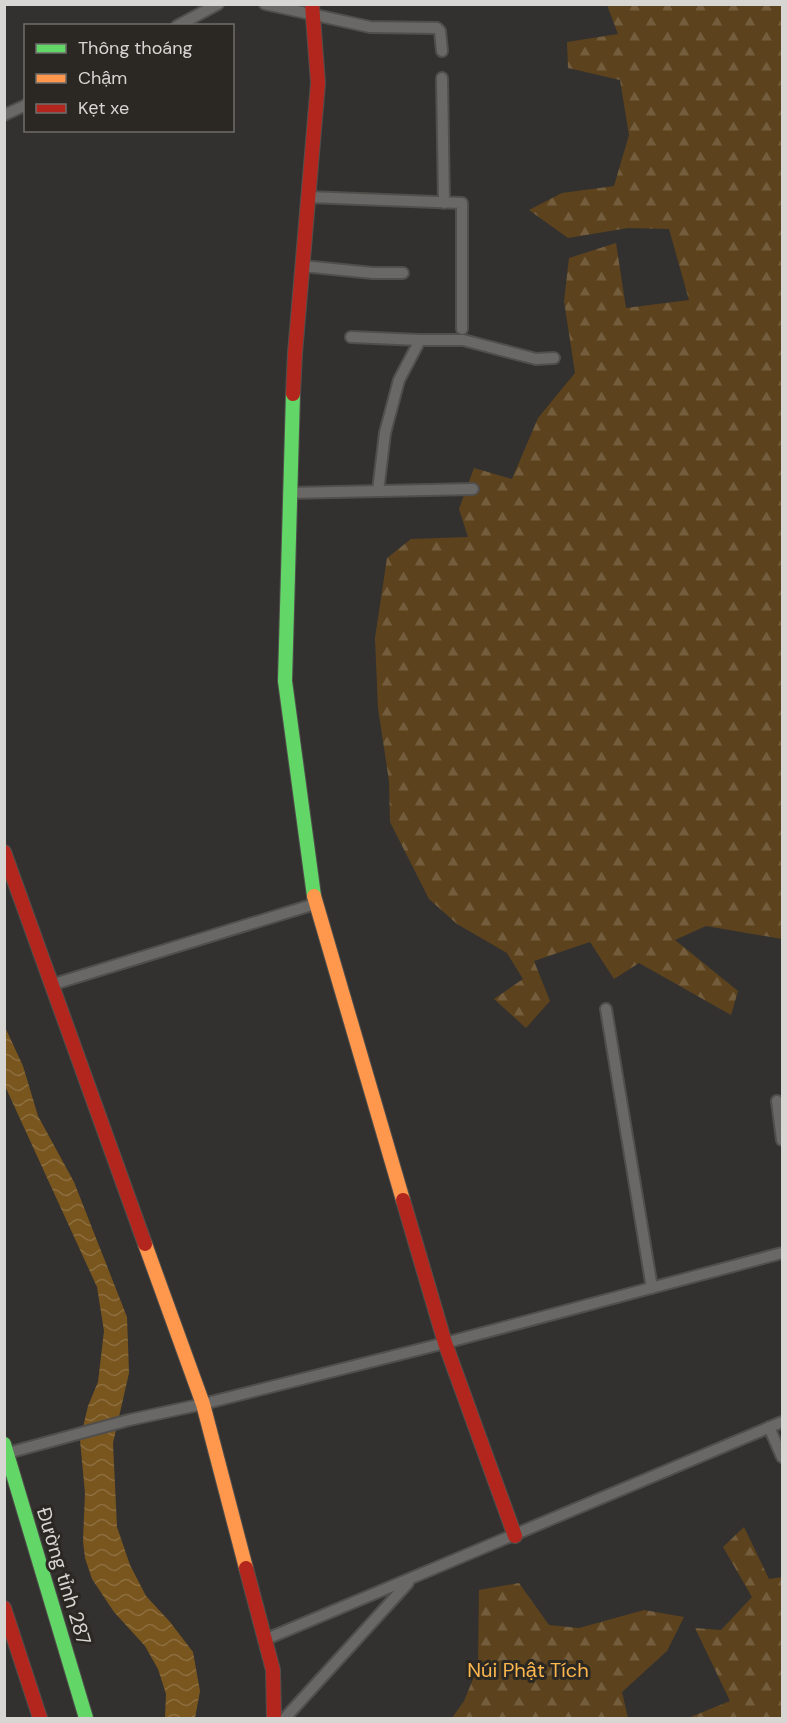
<svg xmlns="http://www.w3.org/2000/svg" width="787" height="1723" font-family="'DM Sans',sans-serif">
<defs>
<pattern id="forest-firs" width="22" height="20" patternUnits="userSpaceOnUse" patternTransform="scale(1.5)"><rect width="22" height="20" fill="#5c421d"/><path d="M5 1l3.5 6h-7zM16 11l3.5 6h-7z" fill="#735d3d"/></pattern>
<pattern id="water-waves" width="16" height="10" patternUnits="userSpaceOnUse" patternTransform="scale(1.5)"><rect width="16" height="10" fill="#7a561f"/><path d="M0 5q4-4 8 0t8 0" fill="none" stroke="#8c6e3f"/></pattern>
</defs>
<rect width="100%" height="100%" fill="#33312f"/>
<path fill="url(#forest-firs)" d="M607,5H782V939L706,926L675,940L738,991L731,1015L639,963L614,979L590,942L534,961L550,1001L526,1028L494,999L523,979L507,953L457,924L429,899L390,822L389,781L378,708L375,638L387,558L411,539L468,537L459,509L474,468L512,479L538,418L575,373L564,301L569,258L616,243L626,308L689,300L669,229L628,228L568,238L529,210L562,193L614,186L629,135L620,80L568,68L567,42L618,34Z
M744,1527L769,1579L782,1577V1718H688L730,1701L695,1628L721,1630L752,1597L723,1547Z
M519,1583L549,1625L579,1628L644,1610L684,1617L667,1651L622,1692L628,1718H452L464,1701L478,1667L479,1590Z"/>
<path fill="url(#water-waves)" d="M4,1025L23,1066L38,1116L74,1182L127,1317L129,1373L113,1443L117,1527L130,1565L146,1596L170,1622L193,1652L200,1691L195,1718H165L166,1694L158,1669L145,1646L114,1612L92,1579L85,1558L83,1541L85,1493L80,1440L88,1406L98,1382L104,1331L97,1287L5,1086Z"/>
<g fill="none" stroke-linecap="round" stroke-linejoin="round">
<g stroke="#504f4c" stroke-width="14">
<path id="street" d="M265,4L370,27L437,28L440,31L442,51
M177,26L218,4
M442,78L444,203
M4,115L26,105
M308,197L462,203V329
M302,266L373,273H403
M351,337L420,340H463L536,359L554,358
M378,491L385,433L399,380L420,340
M289,493L473,489
M51,985L315,904
M606,1009L652,1288
M777,1101L782,1140
M769,1427L782,1457
M4,1454L129,1420L203,1404L445,1343L782,1253
M264,1640L782,1422
M285,1718L408,1583"/>
</g>
<g stroke="#504f4c" stroke-width="16">
<path id="fast" d="M293,394L285,681L314,896
M4,1444L86,1718"/>
</g>
<g stroke="#504f4c" stroke-width="16">
<path id="slow" d="M314,896L403,1200
M145,1244L203,1404L246,1568"/>
</g>
<g stroke="#504f4c" stroke-width="16">
<path id="jam" d="M293,394L295,353L318,83L312,4
M4,852L145,1244
M403,1200L445,1343L515,1536
M246,1568L273,1670L274,1718
M4,1608L40,1718"/>
</g>
<use href="#street" stroke="#696866" stroke-width="10"/>
<use href="#fast" stroke="#63d668" stroke-width="14"/>
<use href="#slow" stroke="#ff974d" stroke-width="14"/>
<use href="#jam" stroke="#b3261e" stroke-width="14"/>
</g>
<g text-anchor="middle" stroke-width="6" stroke-linejoin="round" paint-order="stroke">
<g font-size="20" fill="#d8d6d3" stroke="#2b2824">
<text transform="translate(64 1576) rotate(73)" y="7">Đường tỉnh 287</text>
</g>
<g font-size="20" fill="#fdb74d" stroke="#2b2824">
<text x="528" y="1677">Núi Phật Tích</text>
</g>
</g>
<rect width="787" height="1723" fill="none" stroke="#d8d6d3" stroke-width="12"/>
<rect x="24" y="24" width="210" height="108" fill="#2b2824" stroke="#706e6a" stroke-width="1.5"/>
<rect x="36" y="44" width="30" height="9" fill="#63d668" stroke="#706e6a" stroke-width="1.5"/>
<text x="78" y="54" font-size="18" fill="#d8d6d3">Thông thoáng</text>
<rect x="36" y="74" width="30" height="9" fill="#ff974d" stroke="#706e6a" stroke-width="1.5"/>
<text x="78" y="84" font-size="18" fill="#d8d6d3">Chậm</text>
<rect x="36" y="104" width="30" height="9" fill="#b3261e" stroke="#706e6a" stroke-width="1.5"/>
<text x="78" y="114" font-size="18" fill="#d8d6d3">Kẹt xe</text>
</svg>
